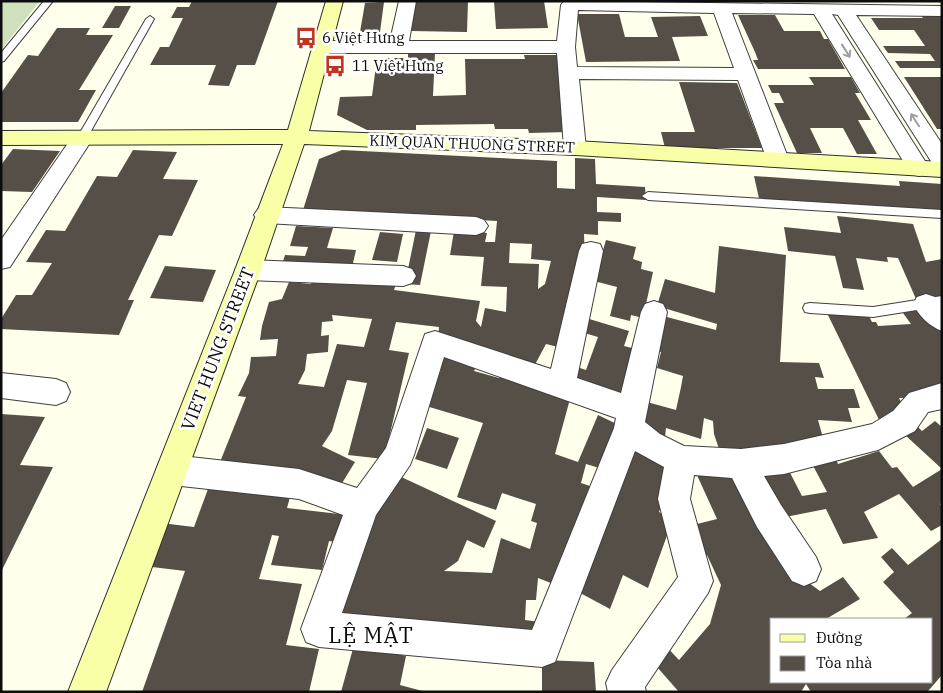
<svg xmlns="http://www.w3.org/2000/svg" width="943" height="693" font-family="'IBM Plex Serif',serif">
<rect width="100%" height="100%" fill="#ffffeb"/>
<path fill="#cee1bc" d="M1,1H40L1,50Z"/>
<path fill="#554f48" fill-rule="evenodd" d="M192,1H278L255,65H237L229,86L208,85L216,65H150L160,47H169L183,18H171L177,7H189Z
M415,1H468L467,32L411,31Z
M494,1H544L548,28L496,29Z
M384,2L380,32H360L365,3Z
M115,6H131L119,28H102Z
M577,14H619L625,37H658L651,17L700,16L708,36L672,37L680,61L586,62Z
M920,14H939L942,17V68H900L895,61H935L930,54L888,53L883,46H925L914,30H879L871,18H923Z
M738,15H775L784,31H820L824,39H828L845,69H758L753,60H758L755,52Z
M57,28H90L86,35H113L79,90H96L78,122H1V93L28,55L38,56Z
M408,53H435L433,96L466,95L465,59H525L524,55H557L569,132L529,133L528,129H495L494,124L416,125V130H367L337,115L340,97L372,96L377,58H408Z
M809,77H851L860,93H855L871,120H858L877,154H857L843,128H810L822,153H797L774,103H784L779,93H772L768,85H814Z
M904,77H942V129H937Z
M679,82L737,83L762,148H665L661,132H695Z
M13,149L60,151L32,192L1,191V165Z
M133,150L177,152L163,179L198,180L172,236L159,235L128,300H134L119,335L1,329V319L16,295H32L52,263L26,262L46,230L65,231L97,176L117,177Z
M342,150L557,161V188L575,189V158L595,159L596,184L645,187L646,200L597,197V212L621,213V222L598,221V235L584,234L585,262L566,304L575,307L562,348L546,344L531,372L500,361L504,353L438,340L439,327L396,322L389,350L409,353L384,459L348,455L367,383L347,380L332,431L322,446L355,462L336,493L303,476L277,466L273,480L216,472L246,397L238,396L249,373L251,357L276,356L278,339L260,340L262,326L269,302L282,299L289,282L311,284L314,275L396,284L394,290L480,301L476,321L481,327L485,308L506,312L507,287L481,286L484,257L450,255L454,231L487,233L485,242H495L497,221L303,210L319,159ZM510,243L532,244L531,259L551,261L545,284L538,289L539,264L509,263ZM332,315L372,319L364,347L337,344L324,387L298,384L305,370L307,354L328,352L329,335L321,336L322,322L333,321Z
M754,176L900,186L899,181L942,184V216L760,203Z
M837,216L913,224L926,262L942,259V297L916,299L898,258L887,257L888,262L856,258L864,290L843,288L835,256L788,251L784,227L841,233Z
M296,226L333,228L327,248L356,250L351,272L281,268L285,255L305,256L308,247L290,246Z
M416,230L431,231L420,285L405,284Z
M380,232L403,234L397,262L372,260Z
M606,240L636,247L633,259L642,262L641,269L653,272L643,318L631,315L630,321L610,316L617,287L594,281Z
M719,246L786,255L780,362L819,363L824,378L815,377L818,389H854L860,408H848L852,422L818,420L827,452L721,455L714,434L713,421L704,418L701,439L666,428L665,437L641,430L647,402L676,410L681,387L683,376L657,368L661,352L652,349L663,316L716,330L717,324L657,306L665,279L715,293Z
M165,266L216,270L203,302L150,298Z
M925,308L942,327V397L899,398L907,414L883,428L827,313L866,310L872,322H876L878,326L911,324L903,313Z
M586,318L629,331L624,346L636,349L620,404L570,387L577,367L586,370L598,337L581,332Z
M442,350L479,360L474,371L499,378L502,371L570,399L555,454L578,462L598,415L623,427L606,470L586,464L581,483L599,489L556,585L538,578L536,600H526L525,620L540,622L539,649L334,621L348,560L397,475L496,521L484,548L467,540L458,561L444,571L492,573L501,538L530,549L537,523L531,521L536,504L502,493L496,510L457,497L483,423L426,406L441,370L435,367Z
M1,414L45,417L20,465L53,467L1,572Z
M935,421L942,427V469L904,434L916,425L922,431Z
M427,428L459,438L447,469L415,459Z
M630,440L674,460L666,493L659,512L673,519L648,588L623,575L610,609L569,587Z
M879,451L892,468L897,467L913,487L942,469V503L940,504L942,507V525L931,531L899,494L864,512L878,538L843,544L826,509L775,519L754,471L786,465L802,496L827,492L810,460L834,455L838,464Z
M735,464L787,567L820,591L843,577L860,599L826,619H772V682H932V619H904L912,613L883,582L894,572L881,557L892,548L908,565L942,539V675L929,690L926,692H811L806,684L801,692H679L650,659L664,644L679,660L710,624L721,585L707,555L698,558L685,527L717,519L696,473Z
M208,489L290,497L287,508L348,515L341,543L329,541L322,570L271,565L279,536L272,535L259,579L302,584L286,645L319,649L309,692H142L185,571L144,566L161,523L194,527Z
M354,645L406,656L400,685L426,692H341Z
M542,660L594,662L596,692H542Z"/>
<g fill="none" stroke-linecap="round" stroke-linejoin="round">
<g stroke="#3f3f3f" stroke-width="2">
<path id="lane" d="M44,1H53L4,61L1,62V53Z
M150,16L154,19L87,138L82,141L78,140L77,138L146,19Z
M648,192L942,210V218L648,200L642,196Z
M942,296V306L873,317L810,313L805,312L803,308L805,304L810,303L873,307Z"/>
</g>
<g stroke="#3f3f3f" stroke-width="2">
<path id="street" d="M399,1H416L409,41H557L561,5L564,1L942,6V16L856,15L942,144V168L934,166L838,15L832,14L930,169L927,174L919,176L911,174L814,14L732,13L789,160L786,165L778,167L770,165L767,160L738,80L579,79L586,148L583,153L575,155L567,153L564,148L557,53H323L316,51L314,47L316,43L323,41H390ZM578,10L714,13L734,68L577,67L575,47Z
M82,131L89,133L93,138L10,267L1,269V240L75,133Z
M266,207L476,217L484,220L488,226L484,232L476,235L266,223L258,221L254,215L258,209Z
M591,242L600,244L603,251L577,378L621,393L641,312L645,304L654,301L663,304L667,312L645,422L660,434L684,446L741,449L784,444L872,424L893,411L909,393L942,383V409L928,412L915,431L878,450L784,474L764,476L781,505L816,557L821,569L816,581L804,586L792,581L757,527L732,478L694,475L690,499L713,581L708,593L645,687L646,692H608L606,683L612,670L678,577L658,499L664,467L635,451L555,662L542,667L319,647L306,642L301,629L343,515L299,499L172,485L161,481L156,470L161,459L172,455L299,469L357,488L386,448L425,334L435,331L551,369L579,251L582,244ZM444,357L616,418L614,428L532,630L342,613L376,515L410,465L414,455Z
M248,260L403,266L412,269L416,276L412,283L403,286L248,280L239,277L235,270L239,263Z
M926,294L935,297L942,303V331C929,326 919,316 913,304L917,297Z
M1,373L56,379L66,383L70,392L66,401L56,405L1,398Z"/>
</g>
<g stroke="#2e2e2e" stroke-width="2">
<path id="secondary" d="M326,1H343L309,131L575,141L942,162V177L575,155L304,144L261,270L106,692H68L235,270L283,144L1,145V131L288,130Z"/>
</g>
<use href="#lane" fill="#fff" fill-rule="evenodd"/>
<use href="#street" fill="#fff" fill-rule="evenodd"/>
<use href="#secondary" fill="#f9ffa6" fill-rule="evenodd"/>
</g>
<defs><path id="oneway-shaft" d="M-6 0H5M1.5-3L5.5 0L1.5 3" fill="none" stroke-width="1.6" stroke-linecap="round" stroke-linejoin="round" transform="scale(1.25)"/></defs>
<g stroke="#9e9e9e">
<use href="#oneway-shaft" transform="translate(846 51) rotate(58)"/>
<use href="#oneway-shaft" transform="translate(915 120) rotate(-123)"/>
</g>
<defs>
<g id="bus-bare" transform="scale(1.725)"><path d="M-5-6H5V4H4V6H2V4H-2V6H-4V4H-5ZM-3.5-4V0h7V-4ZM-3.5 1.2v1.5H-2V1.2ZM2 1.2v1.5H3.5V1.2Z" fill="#bf3520" stroke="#fff" stroke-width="2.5" paint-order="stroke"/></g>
</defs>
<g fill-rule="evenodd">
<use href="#bus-bare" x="306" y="38"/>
<use href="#bus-bare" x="335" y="66"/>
</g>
<g text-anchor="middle" stroke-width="5" stroke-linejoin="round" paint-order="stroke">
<g font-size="15" fill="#0c0c0c" stroke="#fff" text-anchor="start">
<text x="322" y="43">6 Việt Hưng</text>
<text x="352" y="71">11 Việt Hưng</text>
</g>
<g font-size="15" fill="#0c0c0c" stroke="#fff">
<text transform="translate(472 144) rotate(2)" y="5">KIM QUAN THUONG STREET</text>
</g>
<g font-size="18" fill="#0c0c0c" stroke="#fff">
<text transform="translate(218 349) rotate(-69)" y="6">VIET HUNG STREET</text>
</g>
<g font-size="22" letter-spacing="1" fill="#0c0c0c" stroke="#fff">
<text x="371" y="643">LỆ MẬT</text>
</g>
</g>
<rect width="943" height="693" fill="none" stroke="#0c0c0c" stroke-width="5"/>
<rect x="770" y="618" width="162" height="65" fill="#ffffff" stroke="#9e9e9e"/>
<rect x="780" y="634" width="25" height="8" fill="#f9ffa6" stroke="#9e9e9e"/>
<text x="816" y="643" font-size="15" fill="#0c0c0c">Đường</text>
<rect x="780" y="656" width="25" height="15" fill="#554f48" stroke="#9e9e9e"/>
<text x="816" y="668" font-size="15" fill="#0c0c0c">Tòa nhà</text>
</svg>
